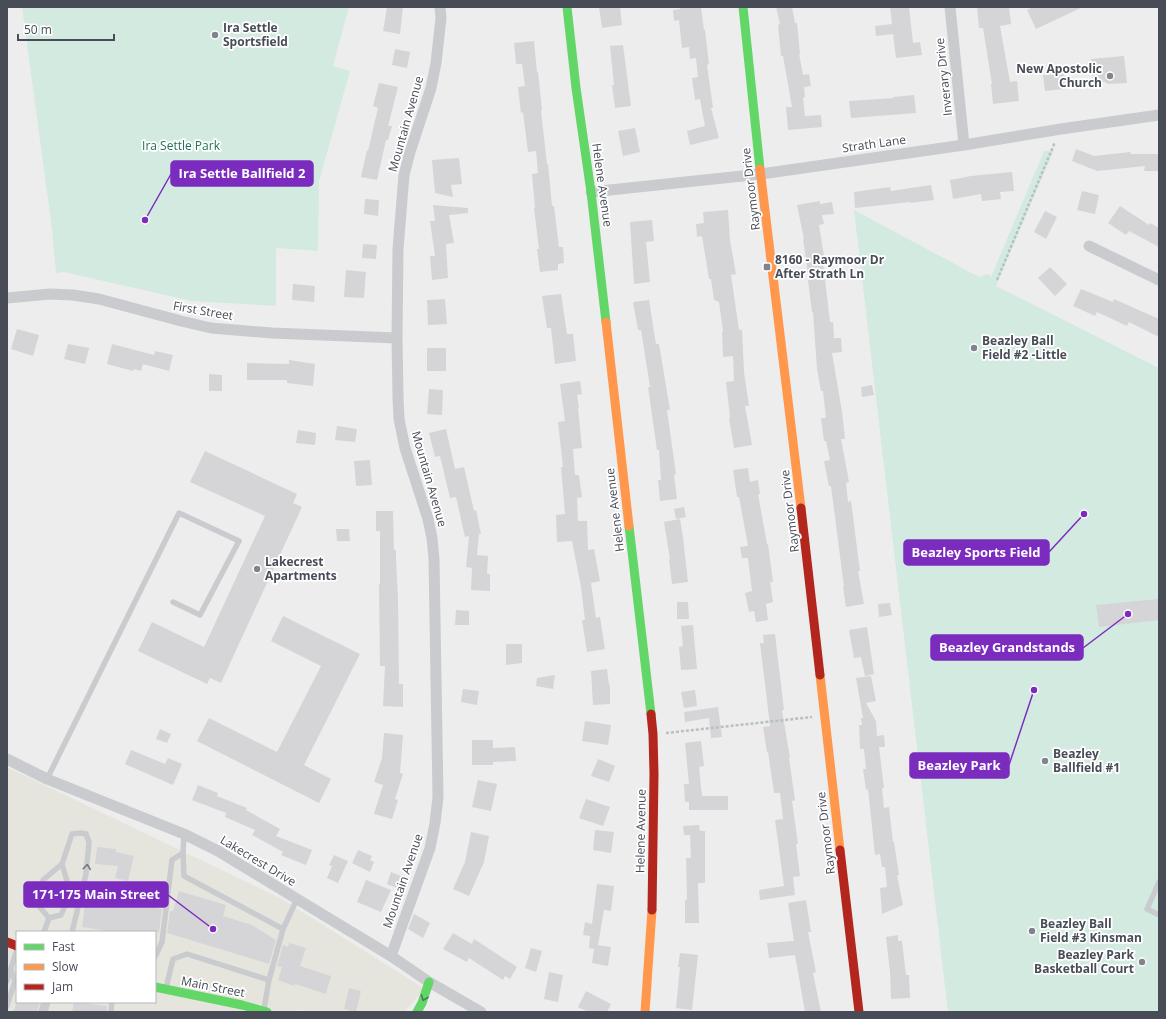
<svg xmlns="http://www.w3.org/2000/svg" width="1166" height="1019" font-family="'Open Sans',sans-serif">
<rect width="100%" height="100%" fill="#ededed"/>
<path fill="#e6e5dd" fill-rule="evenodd" d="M7,767L282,899L425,989L404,1012H321L296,1010L293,1012H7ZM17,932H155V1002H17Z"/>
<path fill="#d3eae0" d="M22,7H349L333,66L350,71L319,181L318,251L276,248V306L192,301L64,272L56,273L52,229Z
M1054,150L996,286L1159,368V1012H948L854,210L979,277L988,274L991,277L1044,151Z"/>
<path fill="#d5d5d7" d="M387,7H403L400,34L383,31Z
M599,7H620L622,25L602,28Z
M680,7H701L704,30H705L709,64L707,65L713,108H711L719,138L690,145L687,131L705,126L700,99L695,100L692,78L698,77L696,58L690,59L689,47L682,48L679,20L674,21L673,10L680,9Z
M776,7H792L795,23H797L800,54H799L803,75L809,74L811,86L804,87L805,97L803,98L805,116L821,115L822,127L788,130L786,107H792L783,56H781L778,25L780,24Z
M890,7H909L913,43L920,42L922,55L896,58L893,34L876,36L875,26L892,24Z
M977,7H1009L1011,24L1000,26L1010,82L1017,81L1019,101L993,104L991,84H992L983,28H979Z
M1033,7H1083L1036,29L1027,10Z
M534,41L537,72H538L542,110L541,111L547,164H548L552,206H554L559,247H563L564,263L558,264V270L540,272L537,249H539L534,208H535L532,174L538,173L536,151L528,152L523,112L521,113L518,87L525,86L522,64H516L514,43Z
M623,45L631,106L615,108L612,85H614L610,46Z
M395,49L410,52L407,68L392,65Z
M1124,56L1127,83L1108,84L1105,82L1093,83L1091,59Z
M1064,73L1065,89L1045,91L1043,75Z
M379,83L398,87L388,126H392L388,140H386L377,180L361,177L367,150L368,151L378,108L373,106Z
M914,95L916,113L851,118L849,101L894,98L893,97Z
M635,128L640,152L623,156L618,131Z
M1076,149L1094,156L1130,152L1131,154H1159V171H1144L1145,166L1097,171L1072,161Z
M459,158L462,184L451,185L453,197L435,193L432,160Z
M1012,172L1014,191L1000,192L1001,199L982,201L981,194L953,199L950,180L971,176Z
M931,185L934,200L910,203V202L855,208L854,192L890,187L891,191Z
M1082,191L1099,195L1095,214L1077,210Z
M365,199L379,200L378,216L364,214Z
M820,201V204L832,202L834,214L822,215L824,224L819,225L825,262H823L830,322H833L834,338H841L842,352L832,353L842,412L845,439H841L849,482L846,483L848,502L851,501L860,571H858L864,604L846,607L843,587H844L831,486H829L824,461L830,460L826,441H824L821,418H826L823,391H821L817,369L813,312H812L808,280H809L803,239H804L797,205Z
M433,205L468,208V213L449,215L454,243L446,244L448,278L432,280L430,256H435L430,221H435Z
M1120,206L1149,225L1150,223L1159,228V247L1129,231L1126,235L1108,223Z
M728,210L730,240L736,274L731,275L739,330H742L744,372L749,406H745L752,445L734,448L729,418L730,417L726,382L734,381L733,356L723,357L722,332L723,331L719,302L714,300L711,279H709L702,236L697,237L696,224L704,223L703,212Z
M1045,211L1057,217L1046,239L1034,232Z
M652,220L654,241L646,242L650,282L634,284L630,222Z
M363,244L377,245L376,259L362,258Z
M1050,267L1067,284L1055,296L1038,278Z
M346,270L366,272L364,298L344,297Z
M293,284L315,286L314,302L292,300Z
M1081,289L1113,302L1114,299L1159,319V337L1129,322L1127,326L1097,312L1095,316L1073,306Z
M561,294L567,334H573L576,361L555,364L551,328H547L542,296Z
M445,299L447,324L428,325L427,300Z
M649,300L656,344H659L670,410H667L676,474L674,475L677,499L660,501L658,480H661L659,450H657L648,387H650L641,330H638L633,302Z
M17,329L39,335L33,356L11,349Z
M68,344L89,348L85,364L64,359Z
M112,344L154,355L155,351L173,355L169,371L143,364L141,371L134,369L133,371L107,364Z
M427,348H446V371H427Z
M289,360L315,364L313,386L287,383V380H247V363L289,364Z
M209,374L222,375V391H209Z
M580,381L582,394L577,395L579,408H578L582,448L573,449L575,475H579L582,497L577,498L578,521H587L588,550L594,549L600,581L591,583L596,618L600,617L605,649L587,652L582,620H585L581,587L572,541L557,542L556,515L565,514L561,467H563L558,422L565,421L560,384Z
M872,385L874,395L862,397L861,387Z
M429,389L443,390L442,415L427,414Z
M337,426L357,429L355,442L335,440Z
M446,429L455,469L464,467L474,511L476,510L481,534H479L477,555L488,556L487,574H490V591L471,590L472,568L466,567L469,536L465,537L456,497L450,498L440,456L435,457L429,433Z
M298,430L316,433L315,445L296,443Z
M205,451L297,494L293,503L302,507L221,683L210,678L207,684L138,651L152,622L204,647L265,516L190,482Z
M370,460L372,485L356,486L354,461Z
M748,468L750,482L758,480L760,494H758L767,544H768L773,582H770L773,602L766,604L768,620L756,622L754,611L749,612L745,593L752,591L748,558H742L740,547L748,546L739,497H737L733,470Z
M684,507L686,517L676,519L674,509Z
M376,511H393L394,550H396V559L398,598L399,684H403V707L383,706L385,666H380L379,584H380V531H376Z
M680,519L683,537L688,582L672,584L669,559H670L664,522Z
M336,529H349L350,541H337Z
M1158,599L1159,620L1099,627L1096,605Z
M677,602H688L689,619H677Z
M890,603L892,615L879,617L878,604Z
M456,610L469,611V625H455Z
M283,616L360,654L304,765L331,779L319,803L197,741L209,718L277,752L321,666L271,641Z
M693,625L697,669L681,670L679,647L683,646L681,626Z
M867,627L874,674L865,676L861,657L854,658L849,630Z
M775,634L784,710H782L790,758H789L795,800L792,801L798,844H796L800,876L793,877L795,895L760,900L759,890L784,886L775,820L783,819L780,793H774L768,752H767L763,727L770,726L760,643H764L763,635Z
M506,644H522V663L506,665Z
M607,669L609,685H610V704L593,705L591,671Z
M555,675L553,689L536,686L537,678Z
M871,676L876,701L866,703L876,721L877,736L884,735L885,747H879L884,788H882L884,808L889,807L893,842H894L899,875H897L903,905L882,914L880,888L887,887L885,867H882L880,854L875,855L868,789L866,790L863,769H866L864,749H860L859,725H862L861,718H863L856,678Z
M463,689L479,691L477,705L461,702Z
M695,690L697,706L684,708L681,692Z
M718,707L722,737L711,738L709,718L685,722L684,712Z
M585,721L611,725L608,745L582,741Z
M160,729L171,734L167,743L156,739Z
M384,733L403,735L400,773L403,774L395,799L398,800L392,819L374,814L383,785L374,782L382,758Z
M472,740H493V748L515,747L516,761L493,762V765H472Z
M701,741L704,766L699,767L702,796H728V810H689V802H685L684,784H689L685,743Z
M131,750L165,764L168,758L182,764L173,785L125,764Z
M598,759L615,766L609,782L591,776Z
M478,780L497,784L491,811L472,807Z
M198,785L218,793L217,796L247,808L246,810L280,829L276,836L312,850L306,865L281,855L283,852L252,835L255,830L225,817L226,813L192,800Z
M586,799L610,807L603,826L579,818Z
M699,825L700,831H705V883H698L699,923H685V900H687L686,858H691L690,835H684L683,826Z
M595,830L614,832L611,853L593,850Z
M471,832L489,836L484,862L469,896L453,889L465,862Z
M97,847L116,849V852L134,856L128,881L115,878L118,866L95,864Z
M358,850L372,856L370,860L374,862L370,872L352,863Z
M334,855L348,861L338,883L327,878L332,866L329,865Z
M391,872L406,878L402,890L387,884Z
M366,880L391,890L381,912L357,902Z
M597,884L614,886L611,911L604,910L598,945L611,947L608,966L592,963L594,949L589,948L590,936L583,935L585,922L592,924Z
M179,891L226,905L223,916L252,925L276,940L269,964L167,933L170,911H173Z
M86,897L162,909L159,932H114L82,927Z
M806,900L811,932H808L816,972L813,973L821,1012H805L795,955L769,958L767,943L794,941L788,903Z
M414,914L430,923L423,938L408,929Z
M453,933L472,944L474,939L517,967L510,979L505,976L503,980L469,958L467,962L443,949Z
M898,935V941H902L906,975H909L910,998L891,999L890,972L886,937Z
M289,943L306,948L300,966L331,976L326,994L295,984L294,986L278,980L282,967L277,966L283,945L288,947Z
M531,948L542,951L536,972L525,968Z
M680,953L698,955L692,1010L676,1008L680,967H678Z
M549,972L563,975L558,1002L544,999Z
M349,988L361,991L356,1012L344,1009Z
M586,991L611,1004L607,1012H588L578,1007Z
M17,1002H40L37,1012H13Z
M74,1002L107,1006V1012H72Z"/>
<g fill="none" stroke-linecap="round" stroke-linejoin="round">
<path stroke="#b7c1c0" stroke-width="2.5" stroke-dasharray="3 2" stroke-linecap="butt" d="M997,280L1055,142
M666,733L812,717"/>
<path stroke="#cacbce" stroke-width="5.5" d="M47,779L179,513L239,541L200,615L173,602
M184,834L183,853L184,876L283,929L269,980L264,1009
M1159,882L1147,909L1159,915
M49,918L39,906L37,900L43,880L62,864L72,834L81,833L86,834L89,842L86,874L72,932
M283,929L297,899
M44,932L49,918L61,915L69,897V888L62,864
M155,957L162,942L172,860L183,853
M7,981L17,949
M166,988L173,959L187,954L269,980
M7,1006L15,981L11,969
M41,1012L44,1002
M45,1012L48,1002
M111,1012L112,1002"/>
<path stroke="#cacbce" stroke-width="11" d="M950,7L964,145
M591,192L761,174L964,145L1061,129L1159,115
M1089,246L1159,280
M7,298L50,294L73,295L99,299L181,321L211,328L272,333L397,338
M7,759L47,779L184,834L218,851L391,956L429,982L481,1012
M391,956L430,848L435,823L438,797L434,559L432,538L428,519L405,448L399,419L398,397L397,338L398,249L404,175L410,152L431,88L436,63L441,18L440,7"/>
<path stroke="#63d668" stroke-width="9" d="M567,7L576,88L591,192L606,322
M743,7L760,169
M629,526L651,714
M155,987L242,1005L267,1012
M417,1012L422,1003L429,982"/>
<path stroke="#ff974d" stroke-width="9" d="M760,169L801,508
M606,322L629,526
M820,675L840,850
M645,1012L652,910"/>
<path stroke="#b3261e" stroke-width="9" d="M801,508L820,675
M651,714L653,734L654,774L652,910
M840,850L859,1012
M7,942L17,946"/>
</g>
<defs><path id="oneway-chevron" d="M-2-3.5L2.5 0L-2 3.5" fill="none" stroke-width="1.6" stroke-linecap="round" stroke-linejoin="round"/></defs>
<use stroke="#757881" href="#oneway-chevron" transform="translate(87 867) rotate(-84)"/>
<use stroke="#4f755c" href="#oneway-chevron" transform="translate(424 998) rotate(110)"/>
<g fill="#81848c" stroke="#fff" stroke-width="1.5">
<circle cx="215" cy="35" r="4"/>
<circle cx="1110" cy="76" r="4"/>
<rect x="763" y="263" width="8" height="8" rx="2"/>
<circle cx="974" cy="348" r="4"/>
<circle cx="257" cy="569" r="4"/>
<circle cx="1045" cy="761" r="4"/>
<circle cx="1032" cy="931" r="4"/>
<circle cx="1142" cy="962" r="4"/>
</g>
<g text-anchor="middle" stroke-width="3.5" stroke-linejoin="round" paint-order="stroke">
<g font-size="12" font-weight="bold" fill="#474c57" stroke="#fff" text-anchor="start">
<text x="223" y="32">Ira Settle<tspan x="223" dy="14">Sportsfield</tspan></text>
<text x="1102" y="73" text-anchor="end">New Apostolic<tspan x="1102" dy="14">Church</tspan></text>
<text x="775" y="264">8160 - Raymoor Dr<tspan x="775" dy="14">After Strath Ln</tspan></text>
<text x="982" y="345">Beazley Ball<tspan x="982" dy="14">Field #2 -Little</tspan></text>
<text x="265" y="566">Lakecrest<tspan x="265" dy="14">Apartments</tspan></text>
<text x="1053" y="758">Beazley<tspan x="1053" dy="14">Ballfield #1</tspan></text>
<text x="1040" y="928">Beazley Ball<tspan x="1040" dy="14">Field #3 Kinsman</tspan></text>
<text x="1134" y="959" text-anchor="end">Beazley Park<tspan x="1134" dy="14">Basketball Court</tspan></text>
</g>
<g font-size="12" fill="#474c57" stroke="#fff">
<text transform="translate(944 77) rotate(-96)" y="4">Inverary Drive</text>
<text transform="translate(406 124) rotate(-74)" y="4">Mountain Avenue</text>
<text transform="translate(874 144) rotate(-8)" y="4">Strath Lane</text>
<text transform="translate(602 185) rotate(82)" y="4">Helene Avenue</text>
<text transform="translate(751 189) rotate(-97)" y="4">Raymoor Drive</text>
<text transform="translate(203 311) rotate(10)" y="4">First Street</text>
<text transform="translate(429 479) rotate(74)" y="4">Mountain Avenue</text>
<text transform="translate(615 510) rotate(-97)" y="4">Helene Avenue</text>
<text transform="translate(790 511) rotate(-97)" y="4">Raymoor Drive</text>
<text transform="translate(641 831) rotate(-89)" y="4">Helene Avenue</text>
<text transform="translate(826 833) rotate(-97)" y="4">Raymoor Drive</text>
<text transform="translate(258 861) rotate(31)" y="4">Lakecrest Drive</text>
<text transform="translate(403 881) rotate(-71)" y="4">Mountain Avenue</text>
<text transform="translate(213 987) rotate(11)" y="4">Main Street</text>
</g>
<g font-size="12" fill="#216f56" stroke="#fff">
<text x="181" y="150">Ira Settle Park</text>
</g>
</g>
<path fill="none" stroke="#7b2cbf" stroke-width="1.5" d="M145 220L171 174M1084 514L1049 552M1128 614L1083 648M1034 690L1009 765M213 929L168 895"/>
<g fill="#7b2cbf" stroke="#fff" stroke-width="1.5">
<circle cx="145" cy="220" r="4"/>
<circle cx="1084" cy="514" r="4"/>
<circle cx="1128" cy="614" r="4"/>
<circle cx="1034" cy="690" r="4"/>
<circle cx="213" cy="929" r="4"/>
</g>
<g fill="#7b2cbf" stroke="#7b2cbf" stroke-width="1.5">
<rect x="171" y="161" width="142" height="25" rx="4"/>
<rect x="904" y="540" width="145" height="25" rx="4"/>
<rect x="931" y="635" width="152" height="25" rx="4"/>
<rect x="910" y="753" width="99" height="25" rx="4"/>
<rect x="24" y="882" width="144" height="25" rx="4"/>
</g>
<g font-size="13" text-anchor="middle" font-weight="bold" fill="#fff">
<text x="242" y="178">Ira Settle Ballfield 2</text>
<text x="976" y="557">Beazley Sports Field</text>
<text x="1007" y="652">Beazley Grandstands</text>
<text x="959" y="770">Beazley Park</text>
<text x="96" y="899">171-175 Main Street</text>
</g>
<rect width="1166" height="1019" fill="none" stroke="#474c57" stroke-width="16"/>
<rect x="16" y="931" width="140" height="72" fill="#ffffff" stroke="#b5b7bc"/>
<rect x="24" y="944" width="20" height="6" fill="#63d668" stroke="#b5b7bc"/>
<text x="52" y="951" font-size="12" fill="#474c57">Fast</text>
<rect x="24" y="964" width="20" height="6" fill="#ff974d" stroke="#b5b7bc"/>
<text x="52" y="971" font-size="12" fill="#474c57">Slow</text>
<rect x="24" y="984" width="20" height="6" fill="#b3261e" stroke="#b5b7bc"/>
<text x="52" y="991" font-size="12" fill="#474c57">Jam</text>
<path d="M18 34v6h96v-6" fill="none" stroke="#474c57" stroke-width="2"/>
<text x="24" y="34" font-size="12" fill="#474c57" stroke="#ffffff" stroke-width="3" paint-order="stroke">50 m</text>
</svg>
